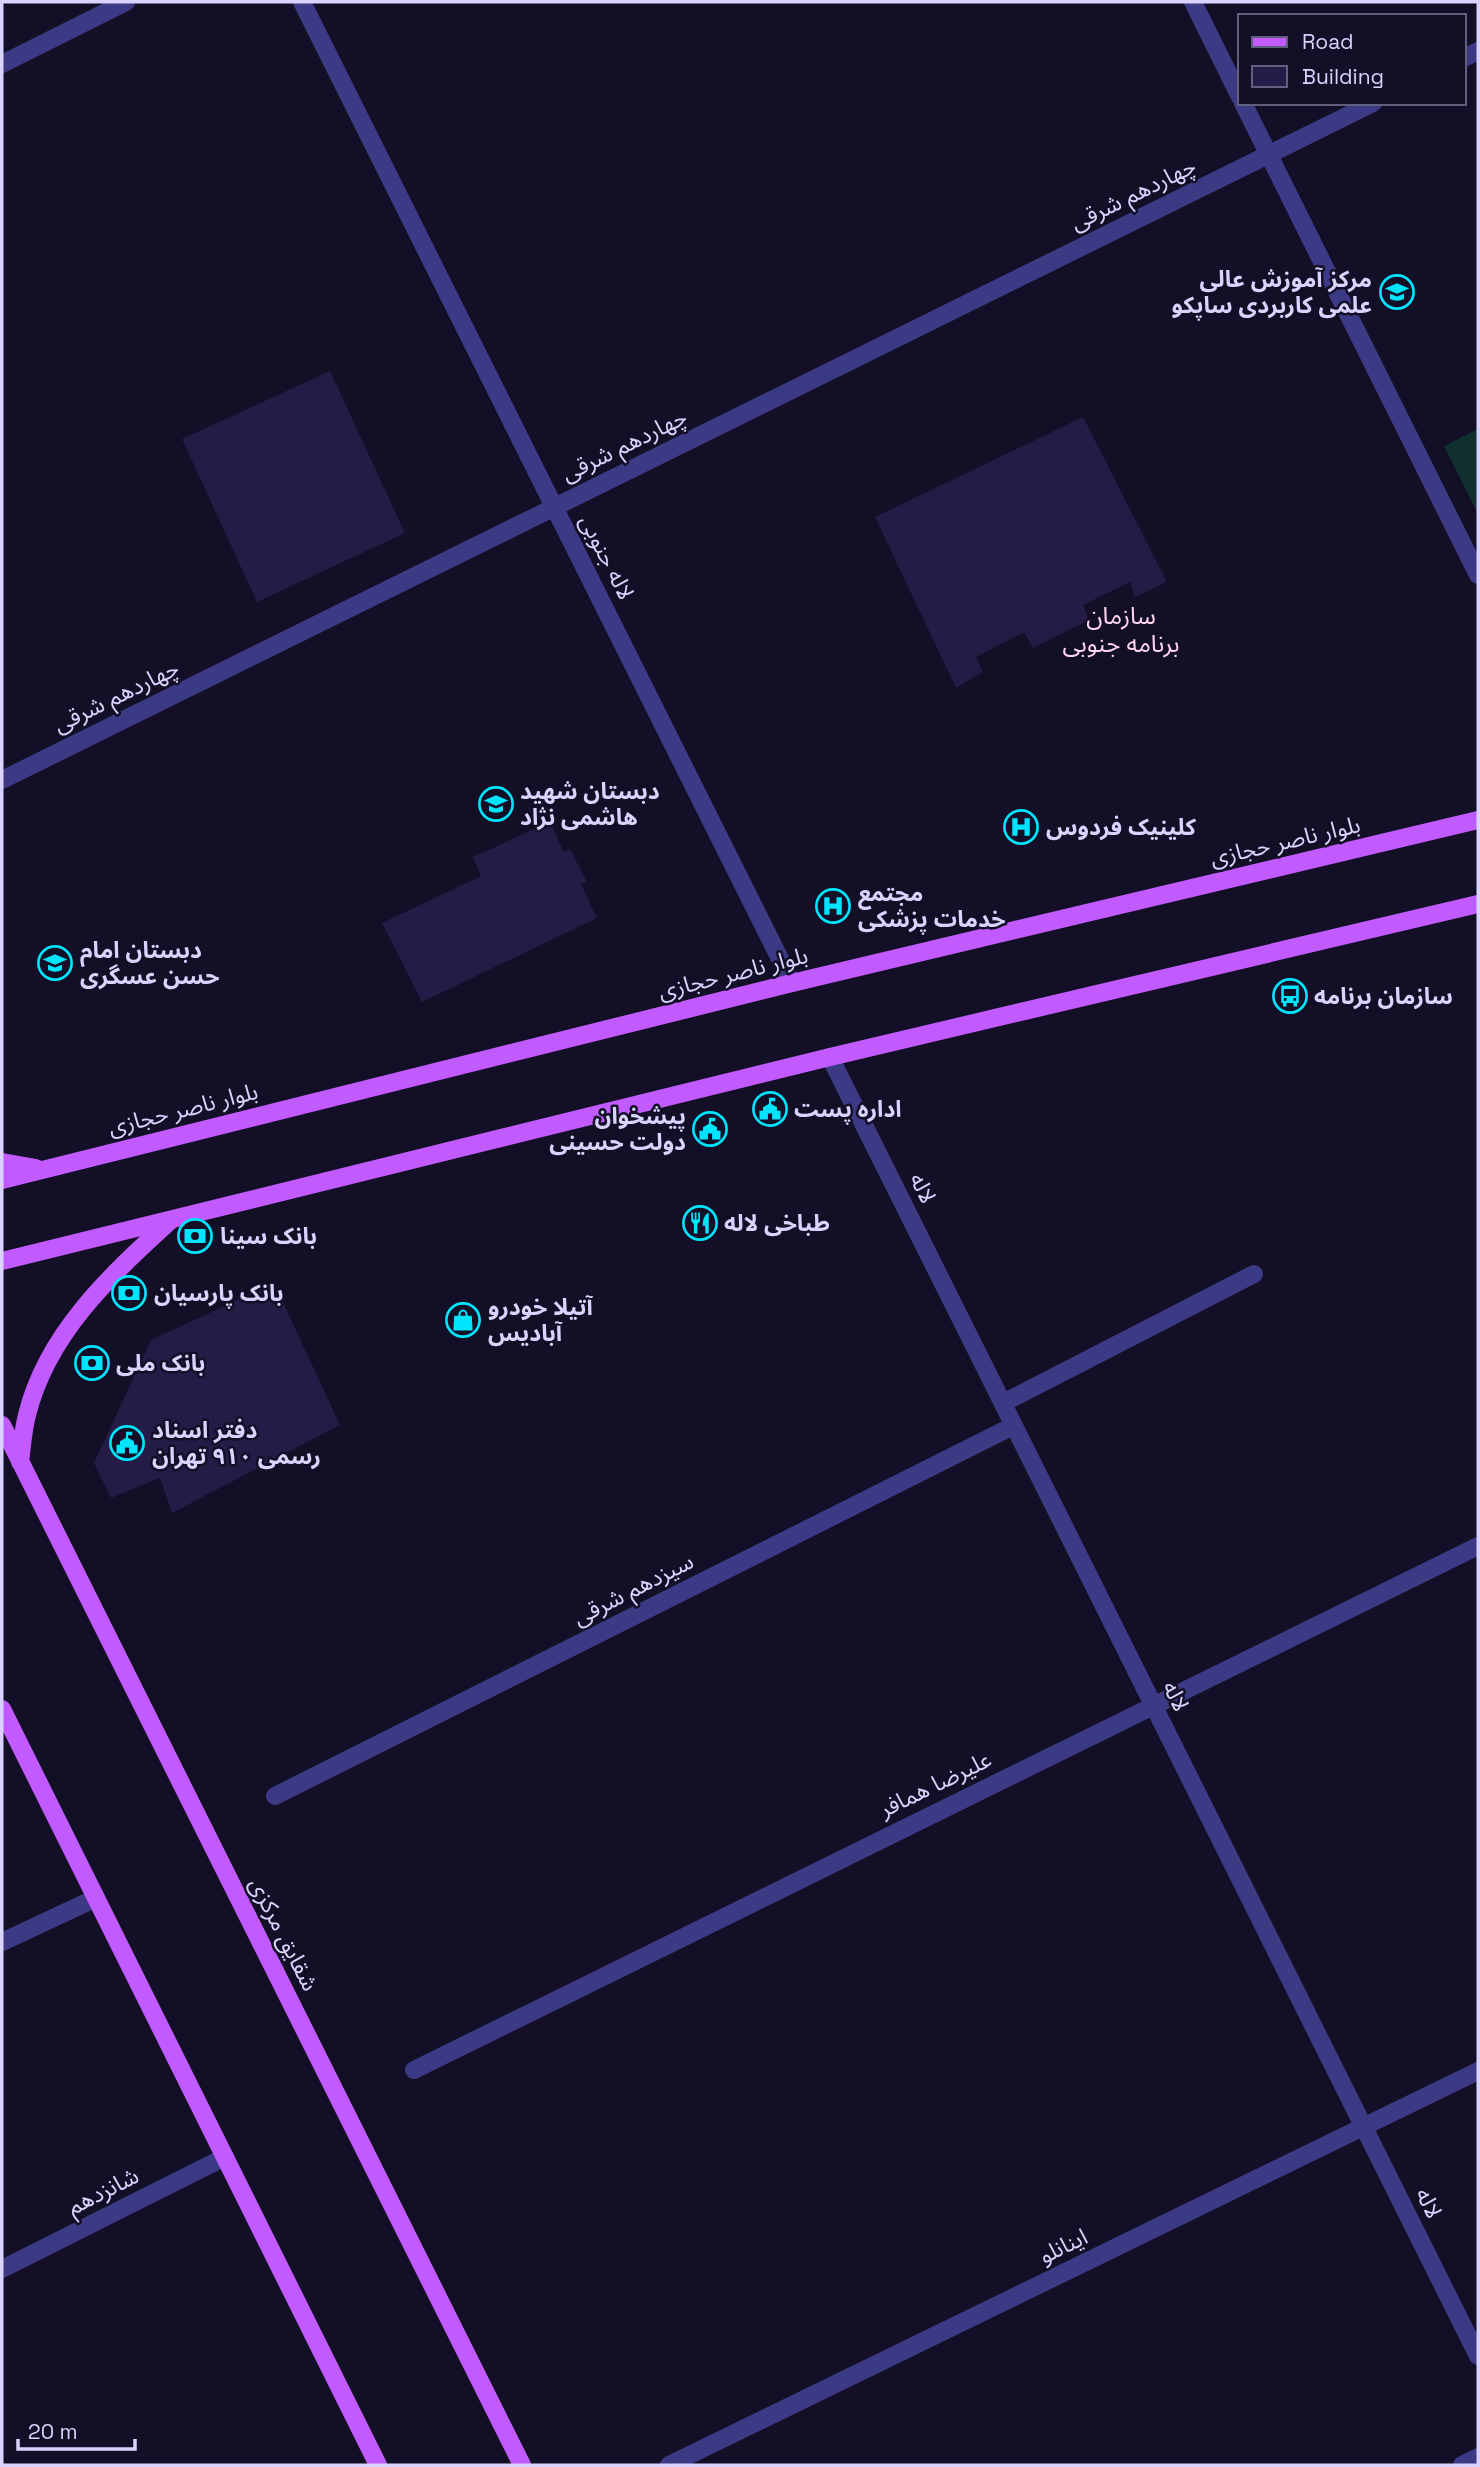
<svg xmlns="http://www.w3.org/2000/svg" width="1480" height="2467" font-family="'Space Grotesk','Noto Sans Arabic',sans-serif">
<rect width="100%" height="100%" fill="#130f26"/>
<path fill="#12302f" d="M1478,429V514L1444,446Z"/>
<path fill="#241b47" d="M330,371L405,533L257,602L182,439Z
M1083,417L1167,582L1135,597L1130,582L1083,605L1089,620L1033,648L1024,632L976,657L983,672L956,688L875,517Z
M550,822L564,852L570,849L587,882L581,884L597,918L422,1002L382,923L481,876L473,857Z
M274,1283L340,1425L172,1513L160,1478L111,1498L94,1463L151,1340Z"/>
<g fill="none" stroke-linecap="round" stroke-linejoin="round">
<path stroke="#3d3a85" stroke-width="18" d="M302,2L792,983
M1193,2L1240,97
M1464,58L1478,51
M2,64L126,2
M1243,103L1478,575
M2,780L1373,103
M830,1057L1478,2356
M1003,1403L1254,1274
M275,1796L1013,1426
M2,1942L96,1898
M414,2070L1478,1546
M2,2269L225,2157
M669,2465L1478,2071
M1462,2465L1478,2457"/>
<path stroke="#c25bff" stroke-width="18" d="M2,1162L36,1168
M2,1180L792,983L1478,820
M2,1261L830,1057L1478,904
M2,1425L522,2465
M20,1462C22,1447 23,1430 27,1415C47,1333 111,1275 171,1220
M2,1709L378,2465"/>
</g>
<defs>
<g id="university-ring" transform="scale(1.75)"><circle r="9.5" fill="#130f26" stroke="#00e5ff" stroke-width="1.5"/><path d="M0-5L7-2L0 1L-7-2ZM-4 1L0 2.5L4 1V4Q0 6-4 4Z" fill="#00e5ff"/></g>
<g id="school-ring" transform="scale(1.75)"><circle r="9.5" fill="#130f26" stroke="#00e5ff" stroke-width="1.5"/><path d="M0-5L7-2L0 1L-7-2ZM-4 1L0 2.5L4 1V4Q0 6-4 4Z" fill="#00e5ff"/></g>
<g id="hospital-ring" transform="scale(1.75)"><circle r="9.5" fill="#130f26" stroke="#00e5ff" stroke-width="1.5"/><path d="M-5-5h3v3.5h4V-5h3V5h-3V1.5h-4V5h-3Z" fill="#00e5ff"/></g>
<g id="bus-ring" transform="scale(1.75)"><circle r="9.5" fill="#130f26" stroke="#00e5ff" stroke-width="1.5"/><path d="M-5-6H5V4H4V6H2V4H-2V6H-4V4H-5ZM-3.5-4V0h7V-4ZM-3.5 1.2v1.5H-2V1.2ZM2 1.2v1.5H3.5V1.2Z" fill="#00e5ff"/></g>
<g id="civic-ring" transform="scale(1.75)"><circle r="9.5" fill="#130f26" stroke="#00e5ff" stroke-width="1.5"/><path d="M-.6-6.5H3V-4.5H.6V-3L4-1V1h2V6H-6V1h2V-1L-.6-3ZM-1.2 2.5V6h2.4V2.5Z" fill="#00e5ff"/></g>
<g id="restaurant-ring" transform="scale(1.75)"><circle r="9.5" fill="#130f26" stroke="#00e5ff" stroke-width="1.5"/><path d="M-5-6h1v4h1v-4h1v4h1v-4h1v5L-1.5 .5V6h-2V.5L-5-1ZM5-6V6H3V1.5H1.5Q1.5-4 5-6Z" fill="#00e5ff"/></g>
<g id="bank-ring" transform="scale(1.75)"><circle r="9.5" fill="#130f26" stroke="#00e5ff" stroke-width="1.5"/><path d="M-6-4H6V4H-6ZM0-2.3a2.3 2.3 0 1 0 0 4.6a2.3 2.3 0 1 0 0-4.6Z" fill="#00e5ff"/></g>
<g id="shop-ring" transform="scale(1.75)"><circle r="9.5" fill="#130f26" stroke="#00e5ff" stroke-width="1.5"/><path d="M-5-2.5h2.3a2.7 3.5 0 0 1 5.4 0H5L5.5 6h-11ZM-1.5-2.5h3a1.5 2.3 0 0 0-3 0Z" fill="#00e5ff"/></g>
</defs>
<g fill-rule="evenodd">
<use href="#university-ring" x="1397" y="292"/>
<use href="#school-ring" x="496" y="804"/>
<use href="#hospital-ring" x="1021" y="827"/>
<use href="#hospital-ring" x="833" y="906"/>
<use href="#school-ring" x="55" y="963"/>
<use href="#bus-ring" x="1290" y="996"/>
<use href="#civic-ring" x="770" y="1109"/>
<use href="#civic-ring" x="710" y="1129"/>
<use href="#restaurant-ring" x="700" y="1223"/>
<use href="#bank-ring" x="195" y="1236"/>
<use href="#bank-ring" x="129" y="1293"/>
<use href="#shop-ring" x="463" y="1320"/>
<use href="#bank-ring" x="92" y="1363"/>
<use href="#civic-ring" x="127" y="1443"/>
</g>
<g text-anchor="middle" stroke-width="5" stroke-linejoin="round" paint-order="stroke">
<g font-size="23" fill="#d9d4ff" stroke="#130f26">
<text transform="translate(1133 194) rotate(-26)" y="8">چهاردهم شرقی</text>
<text transform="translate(624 445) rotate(-26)" y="8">چهاردهم شرقی</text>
<text transform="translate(607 557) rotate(63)" y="8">لاله جنوبی</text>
<text transform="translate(116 696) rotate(-26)" y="8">چهاردهم شرقی</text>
<text transform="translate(1285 841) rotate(-13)" y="8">بلوار ناصر حجازی</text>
<text transform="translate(733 973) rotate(-14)" y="8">بلوار ناصر حجازی</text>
<text transform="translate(183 1109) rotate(-14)" y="8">بلوار ناصر حجازی</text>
<text transform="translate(923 1188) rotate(63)" y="8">لاله</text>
<text transform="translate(633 1589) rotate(-27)" y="8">سیزدهم شرقی</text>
<text transform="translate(1176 1696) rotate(63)" y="8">لاله</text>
<text transform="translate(935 1784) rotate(-26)" y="8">علیرضا همافر</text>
<text transform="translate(284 1934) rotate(63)" y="8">شقایق مرکزی</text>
<text transform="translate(103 2191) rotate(-27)" y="8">شانزدهم</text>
<text transform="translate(1429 2203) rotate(63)" y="8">لاله</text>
<text transform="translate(1063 2246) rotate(-26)" y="8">اینانلو</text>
</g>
<g font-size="23" font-weight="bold" fill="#d9d4ff" stroke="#130f26" text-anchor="start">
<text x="1372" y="287" text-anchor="end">مرکز آموزش عالی<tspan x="1372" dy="26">علمی کاربردی ساپکو</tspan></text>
<text x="520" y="799">دبستان شهید<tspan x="520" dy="26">هاشمی نژاد</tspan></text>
<text x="1046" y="835">کلینیک فردوس</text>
<text x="858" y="901">مجتمع<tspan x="858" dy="26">خدمات پزشکی</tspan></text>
<text x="80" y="958">دبستان امام<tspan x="80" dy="26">حسن عسگری</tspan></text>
<text x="1314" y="1004">سازمان برنامه</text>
<text x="794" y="1117">اداره پست</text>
<text x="686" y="1124" text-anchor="end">پیشخوان<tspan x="686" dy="26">دولت حسینی</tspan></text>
<text x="724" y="1231">طباخی لاله</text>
<text x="220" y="1244">بانک سینا</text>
<text x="154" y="1301">بانک پارسیان</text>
<text x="488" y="1315">آتیلا خودرو<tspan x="488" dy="26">آبادیس</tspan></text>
<text x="116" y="1371">بانک ملی</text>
<text x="152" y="1438">دفتر اسناد<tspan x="152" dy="26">رسمی ۹۱۰ تهران</tspan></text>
</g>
<g font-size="24" fill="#ffd6f0" stroke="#130f26">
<text x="1121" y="624">سازمان<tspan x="1121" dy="28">برنامه جنوبی</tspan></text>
</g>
</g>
<rect width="1480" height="2467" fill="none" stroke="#d9d4ff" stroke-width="7"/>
<rect x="1238" y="14" width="228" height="91" fill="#130f26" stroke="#625e7d" stroke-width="2"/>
<rect x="1252" y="37" width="35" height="10" fill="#c25bff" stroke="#625e7d" stroke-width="2"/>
<text x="1302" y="49" font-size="21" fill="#d9d4ff">Road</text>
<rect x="1252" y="66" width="35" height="21" fill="#241b47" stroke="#625e7d" stroke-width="2"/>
<text x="1302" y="84" font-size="21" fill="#d9d4ff">Building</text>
<path d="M18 2439v10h117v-10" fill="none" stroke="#d9d4ff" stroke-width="3.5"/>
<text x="28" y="2439" font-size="21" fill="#d9d4ff" stroke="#130f26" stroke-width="5" paint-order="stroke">20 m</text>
</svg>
